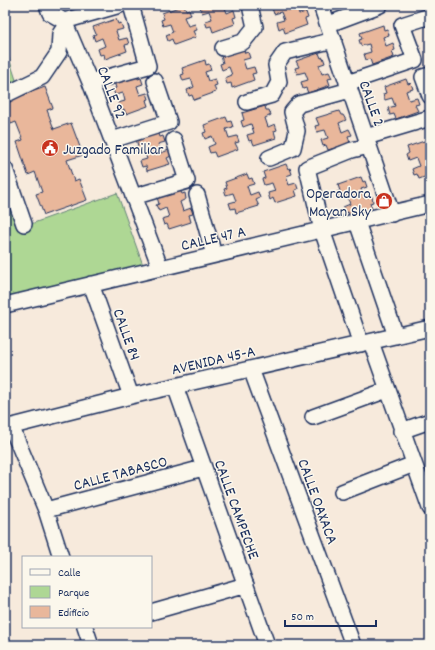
<svg xmlns="http://www.w3.org/2000/svg" width="435" height="650" font-family="Dekko,sans-serif">
<rect width="100%" height="100%" fill="#f7eadc"/>
<filter id="ink" filterUnits="userSpaceOnUse"><feTurbulence type="fractalNoise" baseFrequency=".025" numOctaves="2"/><feDisplacementMap in="SourceGraphic" scale="8" xChannelSelector="R" yChannelSelector="G"/><feConvolveMatrix kernelMatrix="1 2 1 2 8 2 1 2 1" color-interpolation-filters="sRGB"/></filter>
<g filter="url(#ink)">
<path fill="#aed794" stroke="#648379" d="M5,46L18,86L5,90Z
M117,193L143,265L5,299V194L17,229Z"/>
<path fill="#e9b79b" stroke="#1b2f5e" d="M184,5L186,10L189,9L191,15L184,17L188,26L195,24L197,30L193,31L196,37L174,45L172,39L168,41L166,35L173,32L170,24L163,26L161,20L164,19L162,13Z
M203,5H224L227,13L234,10L236,17L233,18L235,24L213,32L211,26L207,27L205,21L212,19L209,11L202,13L200,7Z
M274,5H296L299,14L306,12L308,18L305,19L307,25L285,33L283,27L279,29L277,22L284,20L281,12L274,14L272,8L275,7Z
M116,19L118,24L121,23L123,29L116,31L119,40L127,38L129,44L125,45L127,51L105,59L104,54L100,55L98,49L105,46L102,38L95,41L93,35L96,34L93,27Z
M383,25L384,30L387,29L389,35L383,37L386,46L393,43L395,50L392,51L394,57L372,65L370,59L366,60L364,54L371,52L369,44L361,46L359,40L362,39L360,33Z
M243,48L245,53L248,52L250,58L243,60L246,69L254,67L256,73L252,74L254,80L232,88L231,83L227,84L225,78L232,75L229,67L222,70L220,64L223,63L221,56Z
M319,53L321,58L323,57L325,63L319,65L322,74L329,72L332,78L328,79L330,85L308,93L306,88L303,89L301,82L308,80L305,72L297,74L295,68L299,67L296,61Z
M205,60L206,65L209,64L211,70L205,72L208,81L215,79L217,85L214,86L216,92L194,100L192,95L189,96L187,90L194,87L191,79L183,81L181,75L184,74L182,68Z
M137,74L138,79L141,78L143,84L137,86L140,95L147,93L149,99L146,100L148,106L126,114L124,109L121,110L118,103L125,101L123,93L115,95L113,89L116,88L114,82Z
M406,79L408,84L411,83L413,89L406,91L409,100L417,98L419,104L415,105L418,111L396,119L394,114L390,115L388,108L395,106L392,98L385,100L383,94L386,93L384,87Z
M45,87L53,108L47,110L54,129L71,123L83,155L67,160L74,181L79,179L87,200L44,215L36,194L42,192L35,172L28,175L17,142L23,140L16,122L11,124L5,108V102Z
M265,106L266,110H269L271,115L265,118L268,127L275,124L277,130L274,131L276,138L254,145L252,140L249,141L247,135L254,133L251,124L243,127L241,121L244,120L242,113Z
M339,111L341,115H343L346,120L339,123L342,132L349,129L352,135L348,136L350,143L328,150L326,145L323,146L321,140L328,138L325,130L317,132L315,126L319,125L316,118Z
M226,117L228,122L231,121L233,127L226,129L229,138L237,136L239,142L235,143L238,149L216,157L214,152L210,153L208,147L215,144L212,136L205,139L203,133L206,132L204,125Z
M158,132L160,137L163,136L165,142L158,144L161,153L169,150L171,156L167,158L170,164L147,171L146,166L142,167L140,161L147,159L144,150L137,153L135,147L138,146L136,139Z
M430,139V175L419,179L417,174L414,175L412,169L419,166L416,158L408,161L406,155L409,153L407,147Z
M286,164L288,169L290,168L292,174L286,176L289,185L296,183L298,189L295,190L297,196L275,203L273,198L270,200L268,193L275,191L272,183L264,185L262,179L265,178L263,172Z
M247,174L249,179L252,178L254,184L247,186L250,195L258,192L260,198L256,200L259,206L236,213L235,208L231,209L229,203L236,201L233,193L226,195L224,189L227,188L225,182Z
M361,177L363,182L365,181L367,187L361,189L364,198L372,196L373,202L370,203L372,209L350,217L348,212L345,213L343,207L350,204L347,196L339,198L337,192L340,191L338,185Z
M180,190L182,194L185,193L186,199L180,202L183,211L191,208L193,214L189,215L191,222L169,229L167,224L164,225L162,219L169,217L166,208L159,211L156,205L159,204L157,197Z"/>
<g fill="none" stroke-linecap="round" stroke-linejoin="round">
<g stroke="#1b2f5e" stroke-width="18">
<path id="minor" d="M47,5L50,13L64,21
M321,5L392,214
M64,21L90,82L160,267
M64,21L120,5
M329,24L380,5
M223,48L243,42L255,27L251,10V5
M430,75L423,77L430,96
M90,82L148,66L131,5
M347,83L415,60L402,25L430,16
M5,95L42,77L59,52L60,34L66,25
M247,102L272,95L279,82L276,65L285,52L334,40
M366,137L430,118
M112,140L169,122L155,81
M269,158L293,148L297,131L292,112L299,104L350,90
M5,169L24,224
M197,195L214,255
M133,197L187,181L174,140
M357,222L396,336
M91,284L131,396
M5,305L430,204
M371,342L430,508
M361,344L322,230L307,168L352,150L369,146
M251,369L353,645
M175,386L267,645
M313,417L387,390
M11,426L46,510L61,557
M5,428L131,396L430,328
M401,431L430,421
M342,492L414,464
M46,510L203,468
M151,612L246,585
M85,627L91,645"/>
</g>
<use href="#minor" stroke="#fbf7ec" stroke-width="15"/>
</g>
</g>
<defs>
<g id="civic-disc" transform="scale(0.9)"><circle r="9.5" fill="#c8321e" stroke="#fbf7ec"/><path d="M-.6-6.5H3V-4.5H.6V-3L4-1V1h2V6H-6V1h2V-1L-.6-3ZM-1.2 2.5V6h2.4V2.5Z" fill="#fff"/></g>
<g id="shop-disc" transform="scale(0.9)"><circle r="9.5" fill="#c8321e" stroke="#fbf7ec"/><path d="M-5-2.5h2.3a2.7 3.5 0 0 1 5.4 0H5L5.5 6h-11ZM-1.5-2.5h3a1.5 2.3 0 0 0-3 0Z" fill="#fff"/></g>
</defs>
<g fill-rule="evenodd">
<use href="#civic-disc" x="50" y="148"/>
<use href="#shop-disc" x="384" y="201"/>
</g>
<g text-anchor="middle" stroke-width="3" stroke-linejoin="round" paint-order="stroke">
<g font-size="16" fill="#1b2f5e" stroke="#fbf7ec">
<text transform="translate(113 92) rotate(69)" y="6">CALLE 92</text>
<text transform="translate(373 103) rotate(70)" y="6">CALLE 2</text>
<text transform="translate(213 237) rotate(-13)" y="6">CALLE 47 A</text>
<text transform="translate(128 334) rotate(70)" y="6">CALLE 84</text>
<text transform="translate(213 359) rotate(-13)" y="6">AVENIDA 45-A</text>
<text transform="translate(120 472) rotate(-15)" y="6">CALLE TABASCO</text>
<text transform="translate(319 501) rotate(70)" y="6">CALLE OAXACA</text>
<text transform="translate(238 509) rotate(70)" y="6">CALLE CAMPECHE</text>
</g>
<g font-size="16" fill="#1b2f5e" stroke="#fbf7ec" text-anchor="start">
<text x="63" y="154">Juzgado Familiar</text>
<text x="371" y="198" text-anchor="end">Operadora<tspan x="371" dy="18">Mayan Sky</tspan></text>
</g>
</g>
<rect width="435" height="650" fill="none" stroke="#fbf7ec" stroke-width="20"/>
<rect x="10" y="10" width="415" height="630" fill="none" stroke="#1b2f5e" stroke-width="1.5" filter="url(#ink)"/>
<rect x="22" y="556" width="130" height="72" fill="#fbf7ec" stroke="#a1a7b3"/>
<rect x="30" y="569" width="20" height="6" fill="#fbf7ec" stroke="#a1a7b3"/>
<text x="58" y="576" font-size="12" fill="#1b2f5e">Calle</text>
<rect x="30" y="586" width="20" height="12" fill="#aed794" stroke="#a1a7b3"/>
<text x="58" y="596" font-size="12" fill="#1b2f5e">Parque</text>
<rect x="30" y="606" width="20" height="12" fill="#e9b79b" stroke="#a1a7b3"/>
<text x="58" y="616" font-size="12" fill="#1b2f5e">Edificio</text>
<path d="M285 620v6h91v-6" fill="none" stroke="#1b2f5e" stroke-width="2"/>
<text x="291" y="620" font-size="12" fill="#1b2f5e" stroke="#fbf7ec" stroke-width="3" paint-order="stroke">50 m</text>
</svg>
